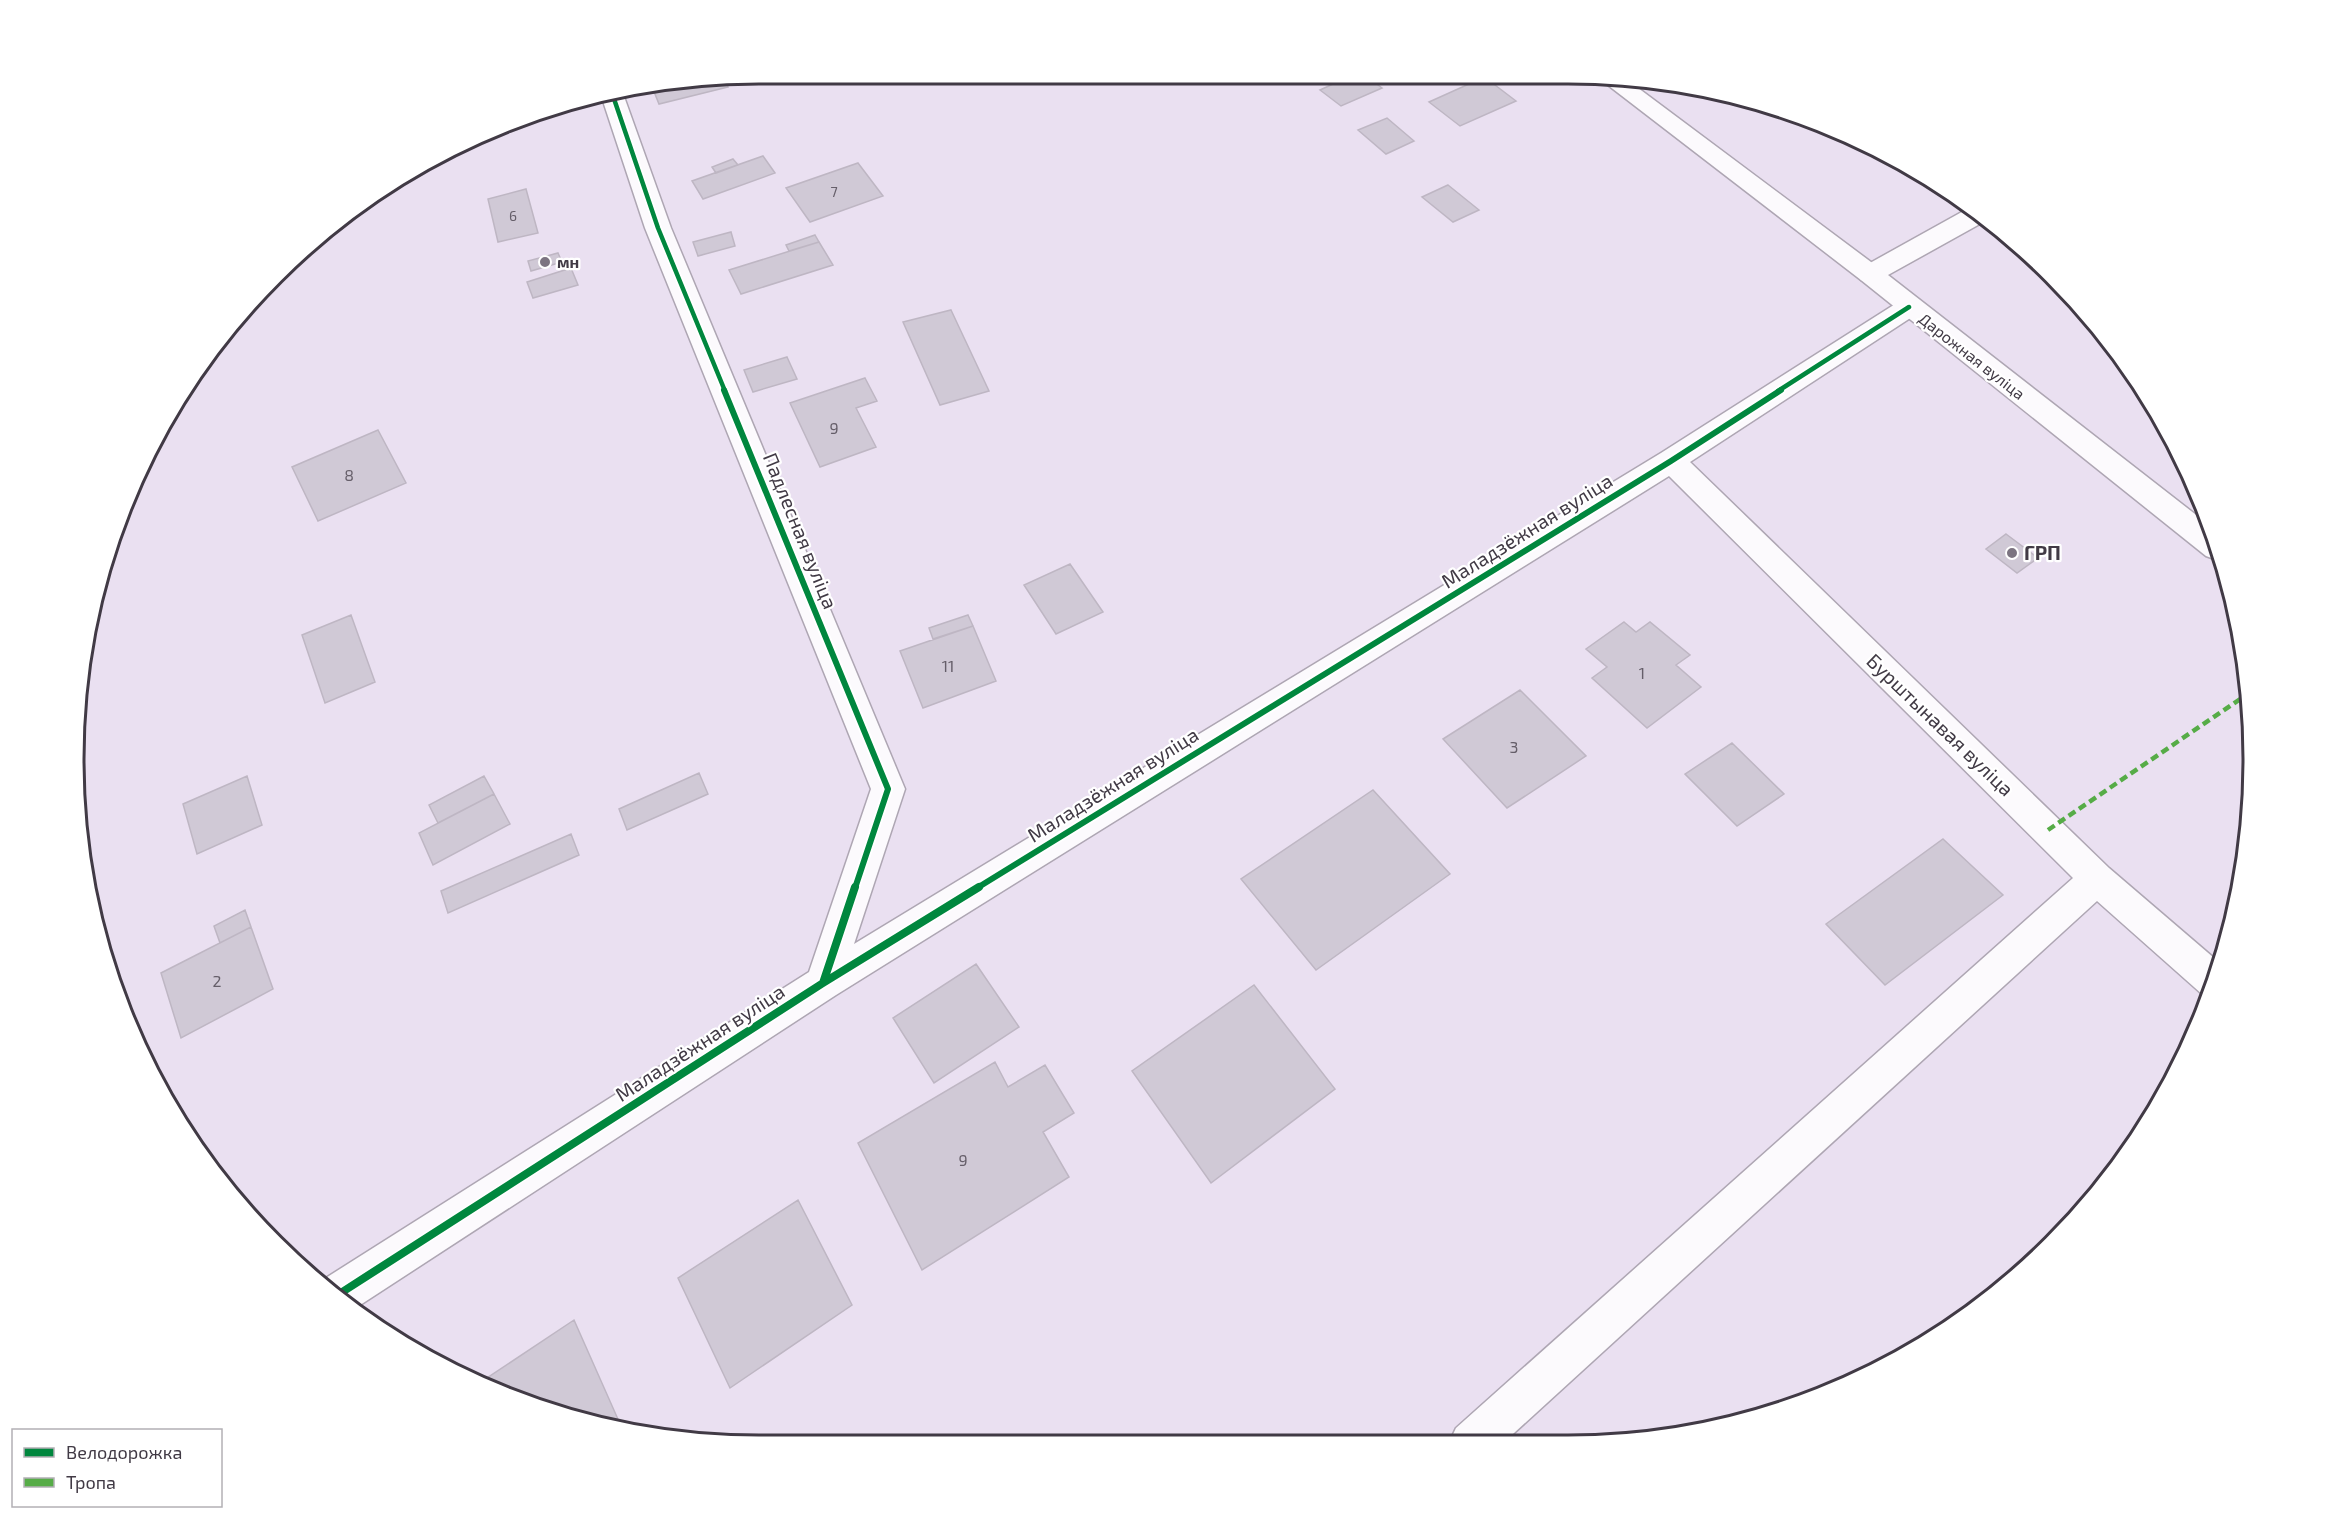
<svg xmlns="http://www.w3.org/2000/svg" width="2327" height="1519" font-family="'Exo 2',sans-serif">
<rect width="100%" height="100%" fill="#eae0f1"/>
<path fill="#d0c9d6" stroke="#beb6c3" stroke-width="1.5" d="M670,79H724L728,87L659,104L651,84Z
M1344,79H1370L1382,88L1341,106L1320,90Z
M1480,79H1487L1516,101L1460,126L1429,102Z
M1387,118L1414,141L1386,154L1358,130Z
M763,156L775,173L703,199L692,181Z
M733,159L738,165L716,173L712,167Z
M858,163L883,196L810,222L786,188Z
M1448,185L1479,210L1453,222L1422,197Z
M526,189L538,233L498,242L488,199Z
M731,232L735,246L698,256L693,242Z
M815,235L819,242L789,251L786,245Z
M819,242L833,265L741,294L729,270Z
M558,253L562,262L531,271L528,261Z
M571,268L578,285L533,298L527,282Z
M951,310L989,391L940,405L903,322Z
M787,357L797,379L753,392L744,370Z
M865,378L877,401L856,408L876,447L820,467L790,403Z
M378,430L406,483L318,521L292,467Z
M2006,534L2038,558L2017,573L1986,549Z
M1070,564L1103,612L1056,634L1024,585Z
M351,615L375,682L325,703L302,635Z
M968,615L973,626L933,639L929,628Z
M1624,622L1636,632L1650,622L1690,655L1676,665L1701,687L1647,728L1592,678L1607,667L1586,649Z
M973,626L996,681L923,708L900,651Z
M1520,690L1586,756L1507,808L1443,739Z
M1732,743L1784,794L1737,826L1685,774Z
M699,773L708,794L627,830L619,809Z
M247,776L262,825L197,854L183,804Z
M484,776L494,794L438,823L429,805Z
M1373,790L1450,874L1316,970L1241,879Z
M494,794L510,824L433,865L419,833Z
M571,834L579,855L448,913L441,891Z
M1943,839L2003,895L1885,985L1826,924Z
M245,910L251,927L220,943L214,926Z
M251,927L273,989L181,1038L161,973Z
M976,964L1019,1027L934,1083L893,1018Z
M1254,985L1335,1089L1211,1183L1132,1071Z
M995,1062L1008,1087L1045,1065L1074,1113L1043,1132L1069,1177L922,1270L858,1143Z
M798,1200L852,1305L730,1388L678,1278Z
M574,1320L621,1426L497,1393L478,1384Z"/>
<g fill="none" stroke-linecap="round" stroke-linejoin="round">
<g stroke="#aea6b3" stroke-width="3">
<path id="minor" d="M622,91L671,228L905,789L854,944L1661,453L1900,301L1909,298L1918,301L1922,307L1918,313L1690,462L2109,868L2221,964L2209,998L2203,995L2097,901L1502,1444L1449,1443L1456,1428L2073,878L1669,476L836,995L354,1309L320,1285L321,1281L809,972L871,789L645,228L601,95Z
M1969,208L1987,220L1879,280L1870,283L1861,280L1857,274L1861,268Z"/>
</g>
<g stroke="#aea6b3" stroke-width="3">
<path id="major" d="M1600,79H1626L1879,268L2209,525L2221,558L2217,560L2206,556L1861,280Z"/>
</g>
<use href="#minor" fill="#fcfafd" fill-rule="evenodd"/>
<use href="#major" fill="#fcfafd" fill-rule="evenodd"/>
<path stroke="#56ac47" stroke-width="4.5" stroke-dasharray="8 4.5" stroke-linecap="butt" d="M2048,830L2249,693"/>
<g stroke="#fff" stroke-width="8">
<path id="cycleway-far2" d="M612,93L658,228L725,391
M1778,391L1909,307"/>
</g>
<g stroke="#fff" stroke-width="10">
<path id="cycleway-far1" d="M724,390L888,789L855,888
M977,888L1671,461L1781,390"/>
</g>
<g stroke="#fff" stroke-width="11">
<path id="cycleway" d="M823,983L855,887
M336,1296L823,983L979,887"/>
</g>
<use href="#cycleway-far2" stroke="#00873e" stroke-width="4.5"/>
<use href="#cycleway-far1" stroke="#00873e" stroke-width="6"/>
<use href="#cycleway" stroke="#00873e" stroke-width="8"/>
</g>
<g fill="#7c7481" stroke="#fff" stroke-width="2">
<circle cx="545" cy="262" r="6"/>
<circle cx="2012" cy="553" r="6"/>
</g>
<g text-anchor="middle" stroke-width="4.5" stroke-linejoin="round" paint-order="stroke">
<g font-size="14" fill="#655e69">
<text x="834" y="197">7</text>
<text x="513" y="221">6</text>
</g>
<g font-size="16" font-weight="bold" fill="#413a45" stroke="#fff" text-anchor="start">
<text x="557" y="268">мн</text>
</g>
<g font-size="16" fill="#413a45" stroke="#fff">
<text transform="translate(1972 356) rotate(38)" y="6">Дарожная вуліца</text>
</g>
<g font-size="16" fill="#655e69">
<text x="834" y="434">9</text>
<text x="349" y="481">8</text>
<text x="948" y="672">11</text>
<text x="1642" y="679">1</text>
<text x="1514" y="753">3</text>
<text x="217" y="987">2</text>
<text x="963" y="1166">9</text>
</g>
<g font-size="20" fill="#413a45" stroke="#fff">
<text transform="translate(800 531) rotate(68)" y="7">Падлесная вуліца</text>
<text transform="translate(1527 531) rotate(-32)" y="7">Маладзёжная вуліца</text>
<text transform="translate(1940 725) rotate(44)" y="7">Бурштынавая вуліца</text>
<text transform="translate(1113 785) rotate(-32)" y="7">Маладзёжная вуліца</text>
<text transform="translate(700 1043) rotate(-33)" y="7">Маладзёжная вуліца</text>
</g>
<g font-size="20" font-weight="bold" fill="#413a45" stroke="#fff" text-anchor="start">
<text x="2024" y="560">ГРП</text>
</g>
</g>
<path d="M0 0H2327V1519H0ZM759 84H1568A675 675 0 0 1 2243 759V760A675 675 0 0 1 1568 1435H759A675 675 0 0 1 84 760V759A675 675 0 0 1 759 84Z" fill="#fff" fill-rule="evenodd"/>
<path fill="none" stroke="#413a45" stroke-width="3" d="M759 84H1568A675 675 0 0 1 2243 759V760A675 675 0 0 1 1568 1435H759A675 675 0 0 1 84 760V759A675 675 0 0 1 759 84Z"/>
<rect x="12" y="1429" width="210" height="78" fill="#ffffff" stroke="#b3b0b5" stroke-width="1.5"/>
<rect x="24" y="1448" width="30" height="9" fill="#00873e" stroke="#b3b0b5" stroke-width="1.5"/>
<text x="66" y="1459" font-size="18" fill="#413a45">Велодорожка</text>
<rect x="24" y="1478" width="30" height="9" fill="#56ac47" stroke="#b3b0b5" stroke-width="1.5"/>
<text x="66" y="1489" font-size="18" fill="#413a45">Тропа</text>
</svg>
